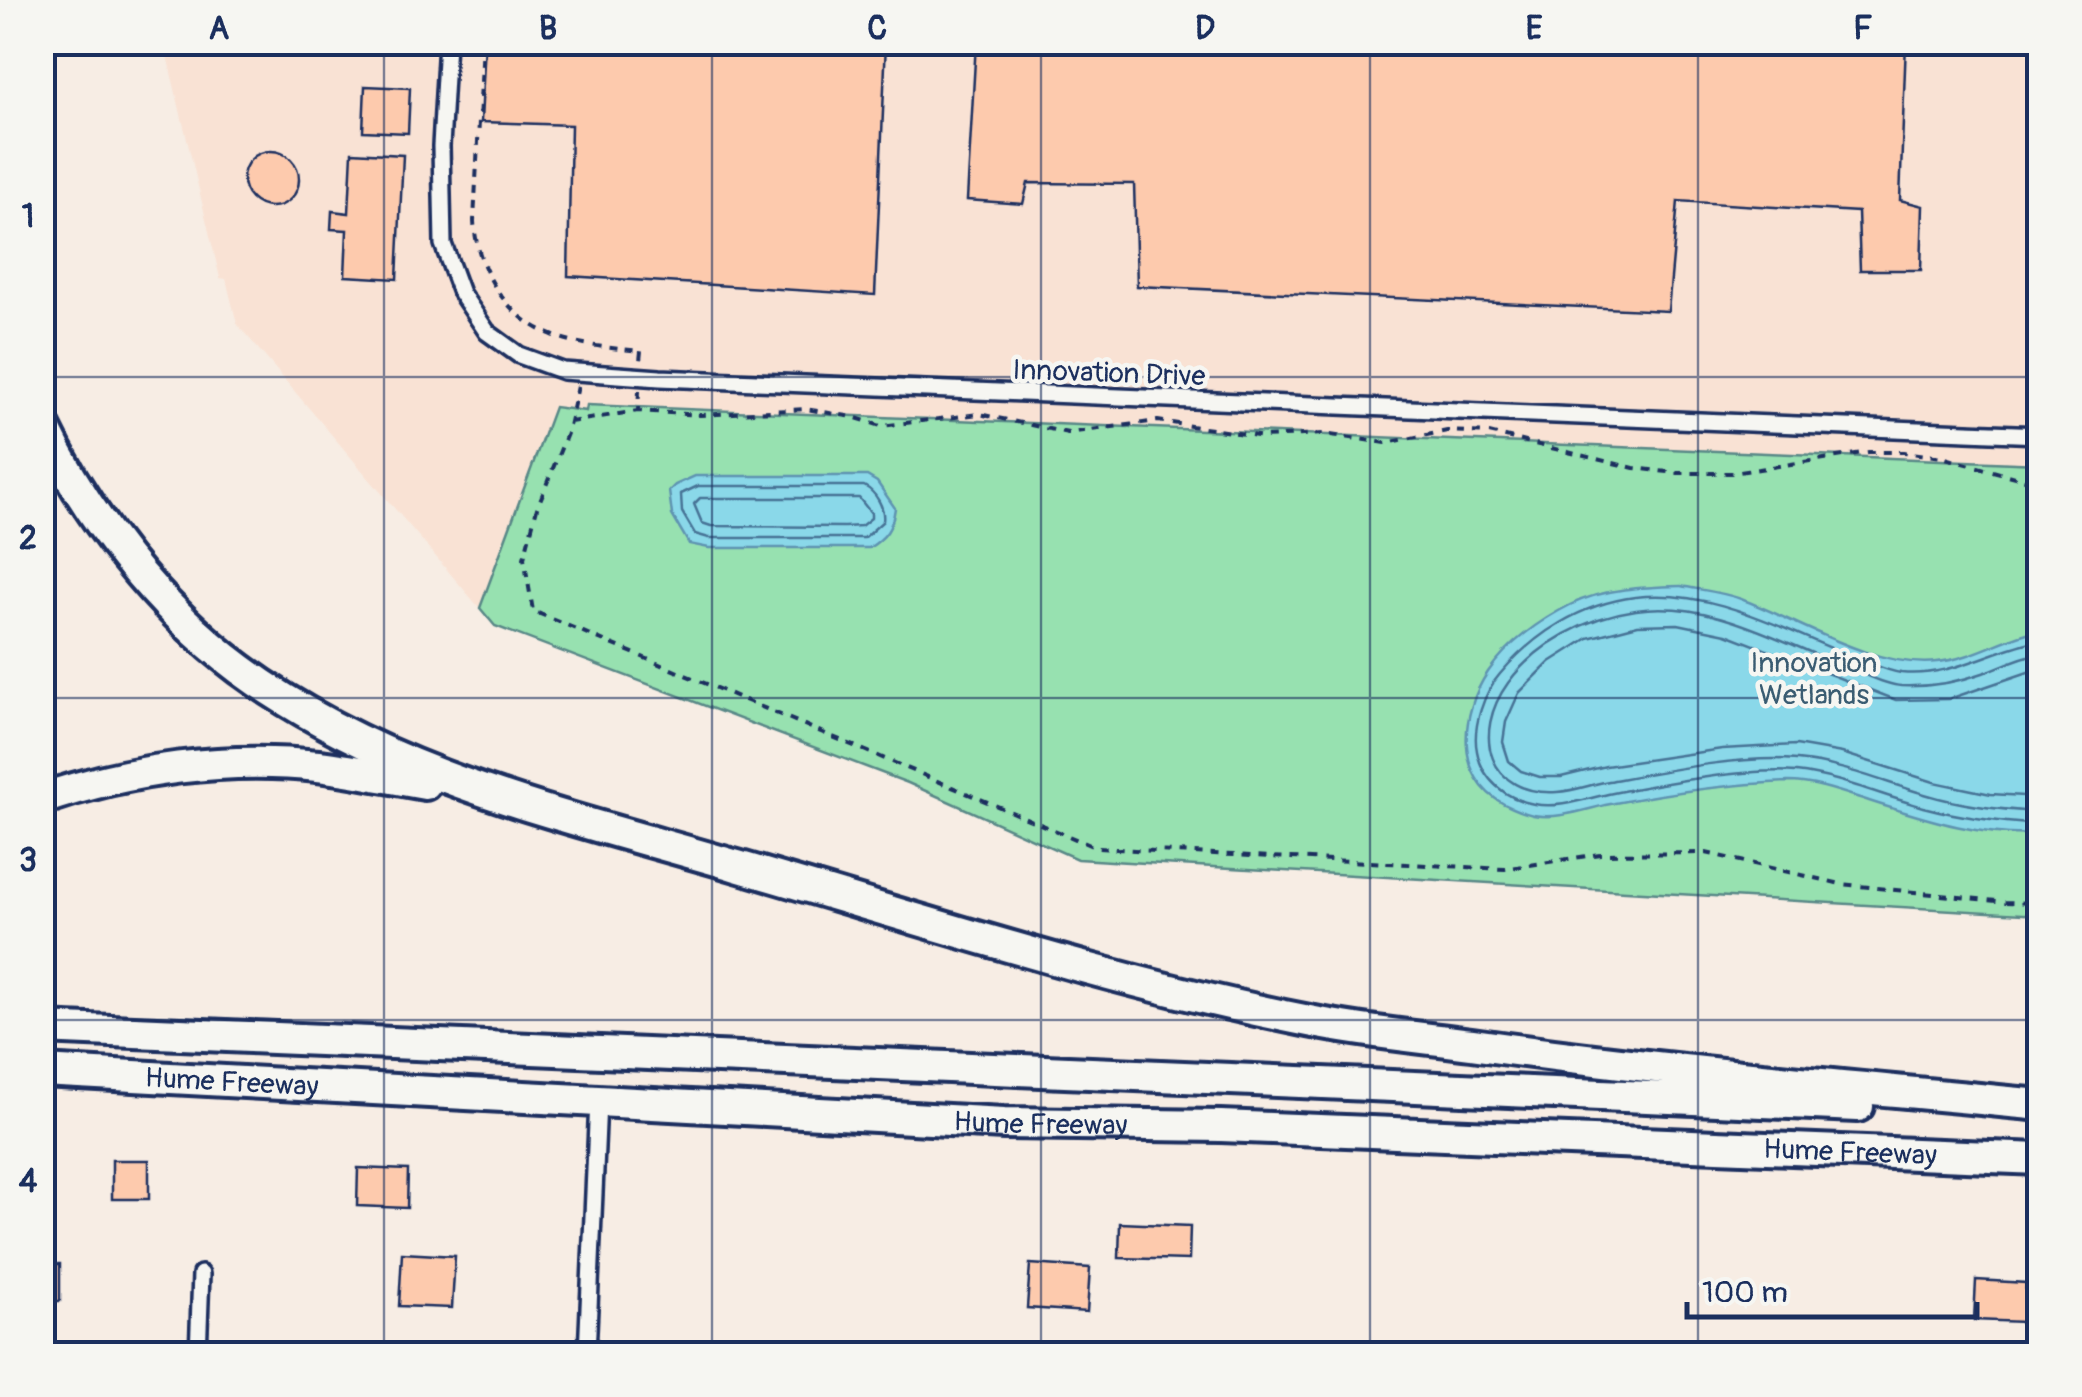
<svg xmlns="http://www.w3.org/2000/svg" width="2082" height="1397" font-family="Pangolin,sans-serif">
<rect width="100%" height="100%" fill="#f7ede4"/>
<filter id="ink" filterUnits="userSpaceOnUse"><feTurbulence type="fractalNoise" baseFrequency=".01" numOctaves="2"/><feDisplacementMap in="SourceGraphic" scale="20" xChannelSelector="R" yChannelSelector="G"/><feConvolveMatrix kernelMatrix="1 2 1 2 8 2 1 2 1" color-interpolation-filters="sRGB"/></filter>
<g filter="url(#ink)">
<path fill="#f9e2d4" d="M164,43H2039V915L1077,859L908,783L495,626L237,324L226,279L220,278Z"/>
<path fill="#97e1b0" stroke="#598887" stroke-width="2.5" d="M587,405L2039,464V915L1077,859L908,783L495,626L480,608L554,407L586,411Z"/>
<path fill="#8ad8e9" stroke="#5e94b1" stroke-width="2.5" d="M695,476H867L877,482L895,508C892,529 886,537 869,548H709L689,544L672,515L669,491L675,485Z
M1681,586C1701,590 1722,592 1741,599C1800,621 1874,669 1937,662C1973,659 2004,637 2039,630V834C1982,838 1923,818 1869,801C1844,793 1815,782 1788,782C1730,784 1672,792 1615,803C1588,808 1560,820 1533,815C1524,813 1512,808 1504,804C1454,778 1460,713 1488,672C1507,644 1540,620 1570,605C1604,588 1644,587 1681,586Z"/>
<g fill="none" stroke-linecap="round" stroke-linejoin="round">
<path stroke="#477396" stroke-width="2.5" d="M698,486H864C876,492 885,508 883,521L864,538H709L695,534L682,512L681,494Z
M859,498L871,513V518L861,526L844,527L711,526L702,523L694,504L700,498Z
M2040,640C1992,649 1952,678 1901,673C1885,671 1867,661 1851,656C1781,629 1713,588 1635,597C1581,604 1535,633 1500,674C1484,692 1472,727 1477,751C1482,780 1506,799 1534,804C1558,809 1585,799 1608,794C1658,784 1746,768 1796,772C1841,777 1884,797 1927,808C1964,818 2001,822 2040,825
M2040,653C2019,657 2002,666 1983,673C1956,683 1930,687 1901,686C1885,685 1867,675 1851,669C1782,643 1712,599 1636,610C1587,617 1537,643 1508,683C1471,734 1488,796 1557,792C1575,791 1592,784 1609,781C1663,771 1742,755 1797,760C1842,764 1885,783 1928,795C1964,806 2002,810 2040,812
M2040,668L1949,699L1896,700L1726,634L1678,624L1638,625L1588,638L1550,662L1519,693L1506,722L1503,742L1509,761L1521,771L1540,777H1561L1606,766L1722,749L1796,745L1842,753L1934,782L1991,794L2040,797"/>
</g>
<path fill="#fdcaad" stroke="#1b2f5e" stroke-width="2.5" d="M485,42H886L875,295L568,276L571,125L481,122Z
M976,42H1906L1900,200L1923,206L1921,270H1860L1858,212L1678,201L1668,311L1137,286L1134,184L1028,183L1023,204L967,200Z
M365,86L410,88L408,133L363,131Z
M2040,93V325L2027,324Z
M243 179a28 28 0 1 1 56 0a28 28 0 1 1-56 0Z
M352,152L403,155L397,279L345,276L347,230L331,229L332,211L349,213Z
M112,1160H149V1199H112Z
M358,1168L408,1170L407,1208L357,1206Z
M1120,1223L1190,1226L1189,1260L1119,1258Z
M402,1253L455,1256L452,1308L399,1306Z
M42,1264H60V1301H42Z
M1030,1264L1090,1268L1087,1312L1027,1308Z
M1976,1280L2026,1283L2024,1322L1974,1320Z"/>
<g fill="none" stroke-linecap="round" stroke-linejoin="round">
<g stroke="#1b2f5e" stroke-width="22">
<path id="street" d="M447,42L441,146L443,244L461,293L487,332L519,355L563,371L660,378L2040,435
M198,1354L201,1274
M587,1354L598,1101"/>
</g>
<g stroke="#1b2f5e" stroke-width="38">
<g id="highway">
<path d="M42,423C86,516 158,608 240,669C386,777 566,816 737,866C927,921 1115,983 1309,1021C1362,1032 1418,1037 1472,1044C1660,1071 1850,1086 2040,1105"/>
<path d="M42,799C129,769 227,756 318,766C354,770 389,778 425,784"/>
<path d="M42,1028L1858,1106"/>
<path id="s1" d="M42,1071L1004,1123L1221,1126L2040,1159"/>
</g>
</g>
<path stroke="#1b2f5e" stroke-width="4" stroke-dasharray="8 8" stroke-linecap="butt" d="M483,42L474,221C476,264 501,310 541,330C570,345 609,348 641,351L640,361
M578,386L568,431L537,508L524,558L533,611L1097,848L1505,869L1600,854L1706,853L1841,884L2005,902L2040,903
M639,391L638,411L700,415L806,409L853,417L881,426L979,414L1068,433L1158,421L1264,437L1324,434L1386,443L1447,431L1489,433L1634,468L1676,473H1733L1869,452H1904L1942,457L2040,484
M570,422L638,411"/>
<use href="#street" stroke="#f6f6f2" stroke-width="15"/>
<use href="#highway" stroke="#f6f6f2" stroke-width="30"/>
</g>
</g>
<path fill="none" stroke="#1b2f5e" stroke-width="2.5" stroke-opacity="0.55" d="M384,42V1354M712,42V1354M1041,42V1354M1370,42V1354M1698,42V1354M42,377H2040M42,698H2040M42,1020H2040"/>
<g text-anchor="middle" stroke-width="9" stroke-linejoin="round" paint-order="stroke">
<g font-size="28" fill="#1b2f5e" stroke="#f6f6f2">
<text transform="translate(1109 372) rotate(2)" y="10">Innovation Drive</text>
<text dy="10" stroke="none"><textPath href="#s1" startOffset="190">Hume Freeway</textPath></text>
<text dy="10" stroke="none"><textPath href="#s1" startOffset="1000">Hume Freeway</textPath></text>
<text dy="10" stroke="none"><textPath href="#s1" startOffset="1810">Hume Freeway</textPath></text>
</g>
<g font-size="28" fill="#3a5c72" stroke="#f6f6f2">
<text x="1814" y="672">Innovation<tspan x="1814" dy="32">Wetlands</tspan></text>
</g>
</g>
<rect width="2082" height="1397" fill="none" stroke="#f6f6f2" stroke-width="110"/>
<path d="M1687 1302v15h290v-15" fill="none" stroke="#1b2f5e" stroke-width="5"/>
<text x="1702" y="1302" font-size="30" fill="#1b2f5e" stroke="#f6f6f2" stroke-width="8" paint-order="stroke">100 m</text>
<rect x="55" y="55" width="1972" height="1287" fill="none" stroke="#1b2f5e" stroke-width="4"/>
<g font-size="32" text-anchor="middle" font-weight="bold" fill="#1b2f5e">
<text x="219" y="39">A</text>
<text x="548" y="39">B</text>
<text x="877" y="39">C</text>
<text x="1205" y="39">D</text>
<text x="1534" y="39">E</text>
<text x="1863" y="39">F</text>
<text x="28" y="227">1</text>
<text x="28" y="549">2</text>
<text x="28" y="871">3</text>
<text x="28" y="1192">4</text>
</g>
</svg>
